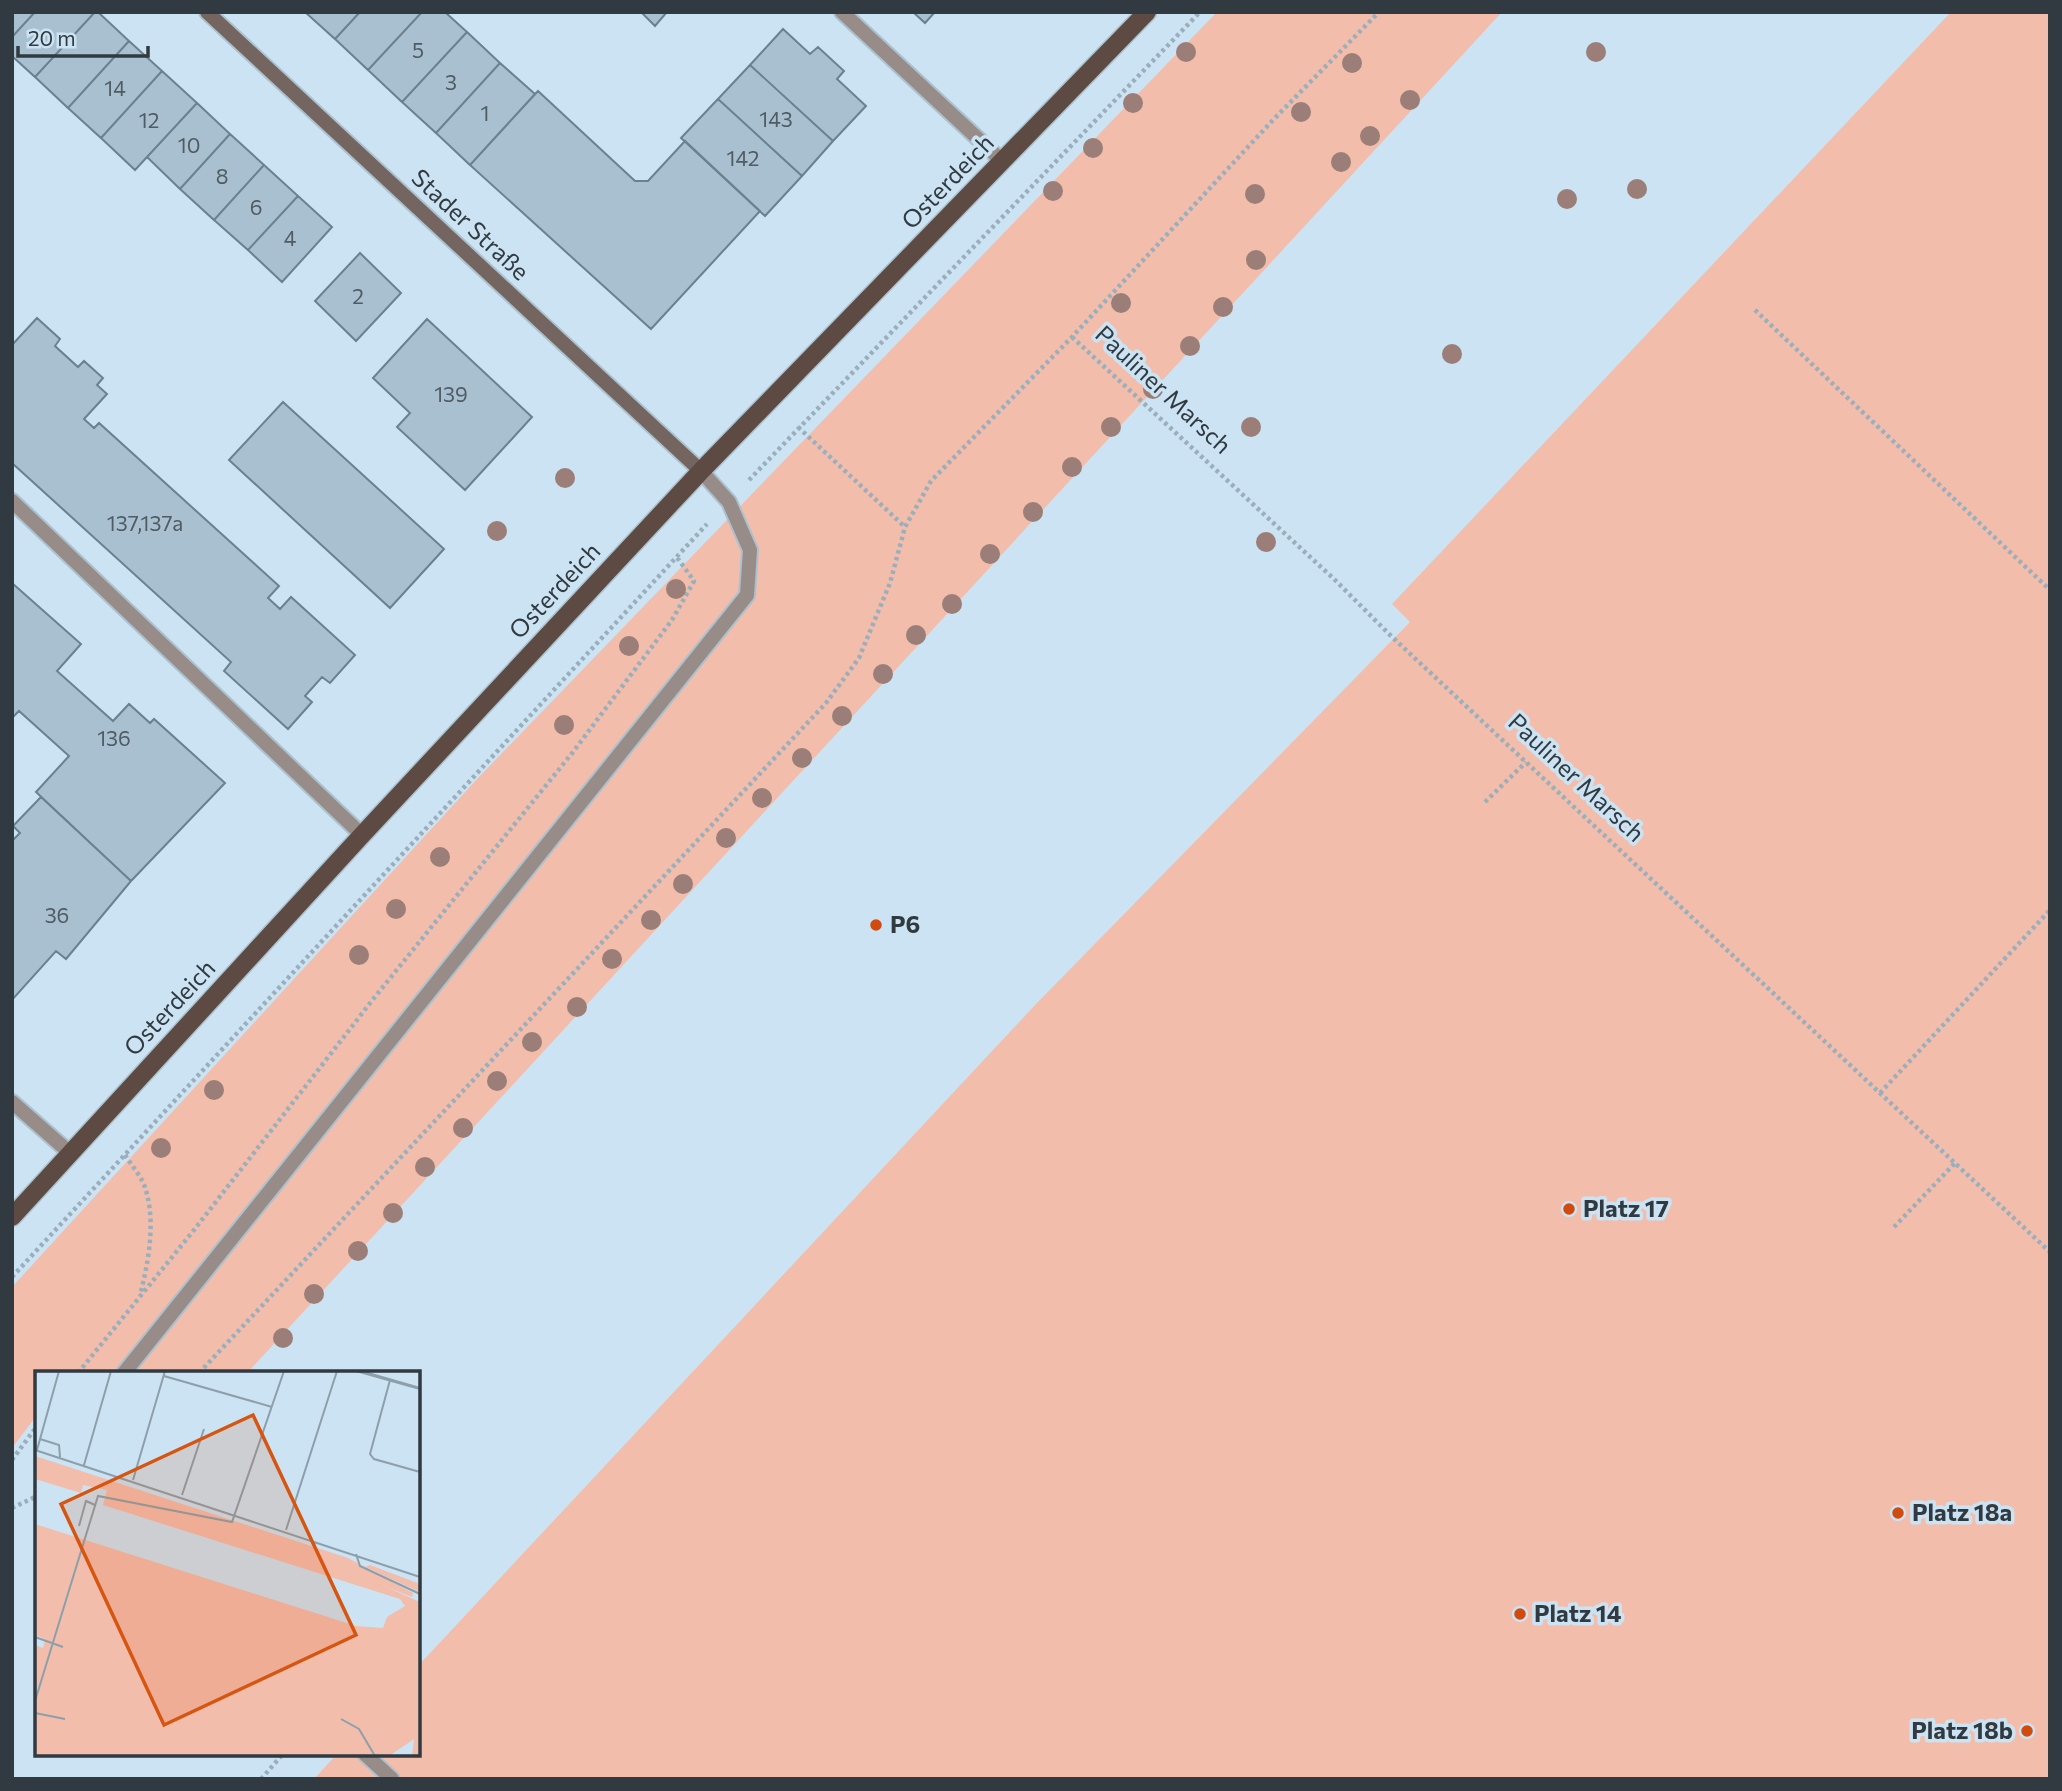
<svg xmlns="http://www.w3.org/2000/svg" width="2062" height="1791" font-family="Commissioner,sans-serif">
<rect width="100%" height="100%" fill="#cbe3f2"/>
<path fill="#f3bdab" d="M1217,12H1502L247,1373H37V1415L12,1448V1287L478,778Z
M1951,12H2050V1779H314L337,1754H418V1666L1037,1003L1410,622L1392,604Z"/>
<path fill="#a8c0cf" stroke="#6b818f" stroke-width="2" d="M12,12H35L12,37Z
M35,12H95L35,77L12,56V37Z
M95,12H98L129,41L68,108L35,77Z
M305,12H360L335,39Z
M360,12H422L368,70L335,39Z
M422,12H445L467,32L402,102L368,70Z
M641,12H667L655,26Z
M913,12H935L925,23Z
M783,29L810,54L818,47L844,71L837,79L866,106L833,141L750,65Z
M467,32L500,63L436,133L402,102Z
M129,41L162,71L101,138L68,108Z
M500,63L535,94L470,165L436,133Z
M750,65L833,141L802,176L718,99Z
M162,71L197,103L135,170L101,138Z
M538,91L635,181H648L685,141L760,211L651,329L470,165Z
M718,99L802,176L765,216L681,138Z
M197,103L230,134L180,189L147,157Z
M230,134L264,165L214,220L180,189Z
M264,165L298,196L248,250L214,220Z
M298,196L332,227L282,282L248,250Z
M360,253L401,293L356,341L315,301Z
M37,318L60,339L55,346L78,367L84,361L103,378L97,385L107,394L84,419L94,428L99,423L279,586L268,598L280,609L291,597L355,655L330,683L322,677L305,696L312,702L288,729L224,671L231,662L12,463V345Z
M427,319L532,417L465,490L397,427L410,413L373,378Z
M283,402L444,549L390,608L229,460Z
M12,583L81,644L57,671L113,721L129,704L150,723L154,719L225,783L131,881L36,792L69,756L19,711L12,718Z
M41,797L131,881L66,959L56,951L12,1000V841L20,833L13,826Z"/>
<g fill="none" stroke-linecap="round" stroke-linejoin="round">
<g stroke="#acc1ce" stroke-width="18">
<path id="lane" d="M12,501L362,835
M124,1373L747,595L750,550L729,502L701,471
M365,1754L392,1779"/>
</g>
<g stroke="#acc1ce" stroke-width="18">
<path id="street" d="M842,12L1002,161
M12,1102L70,1153"/>
</g>
<g stroke="#acc1ce" stroke-width="18">
<path id="secondary" d="M207,12L701,471"/>
</g>
<g stroke="#acc1ce" stroke-width="21">
<path id="primary" d="M12,1217L362,835L701,471L1147,12"/>
</g>
<path stroke="#9baebb" stroke-width="4.5" stroke-dasharray="3.5 3.5" stroke-linecap="butt" d="M1755,310L2050,590
M1072,337L1334,579L1390,635L2050,1252
M798,427L905,527
M749,480L1200,12
M1485,802L1526,762
M1880,1093L2050,910
M125,1155C131,1164 138,1173 143,1182C157,1216 149,1261 140,1295
M1894,1227L1955,1163
M12,1277L707,524
M78,1373L194,1230L374,998L573,752L672,620L694,581L676,556
M199,1373L826,703L859,658L890,583L905,527L931,481L1072,337L1273,120L1379,12
M12,1460L37,1426
M12,1508L37,1496
M261,1779L283,1754"/>
<use href="#lane" stroke="#988c88" stroke-width="14"/>
<use href="#street" stroke="#988c88" stroke-width="14"/>
<use href="#secondary" stroke="#756560" stroke-width="14"/>
<use href="#primary" stroke="#5d4a43" stroke-width="18"/>
</g>
<g fill="#9a7e77">
<circle cx="1186" cy="52" r="10"/>
<circle cx="1596" cy="52" r="10"/>
<circle cx="1352" cy="63" r="10"/>
<circle cx="1410" cy="100" r="10"/>
<circle cx="1133" cy="103" r="10"/>
<circle cx="1301" cy="112" r="10"/>
<circle cx="1370" cy="136" r="10"/>
<circle cx="1093" cy="148" r="10"/>
<circle cx="1341" cy="162" r="10"/>
<circle cx="1637" cy="189" r="10"/>
<circle cx="1053" cy="191" r="10"/>
<circle cx="1255" cy="194" r="10"/>
<circle cx="1567" cy="199" r="10"/>
<circle cx="1256" cy="260" r="10"/>
<circle cx="1121" cy="303" r="10"/>
<circle cx="1223" cy="307" r="10"/>
<circle cx="1190" cy="346" r="10"/>
<circle cx="1452" cy="354" r="10"/>
<circle cx="1153" cy="389" r="10"/>
<circle cx="1111" cy="427" r="10"/>
<circle cx="1251" cy="427" r="10"/>
<circle cx="1072" cy="467" r="10"/>
<circle cx="565" cy="478" r="10"/>
<circle cx="1033" cy="512" r="10"/>
<circle cx="497" cy="531" r="10"/>
<circle cx="1266" cy="542" r="10"/>
<circle cx="990" cy="554" r="10"/>
<circle cx="676" cy="589" r="10"/>
<circle cx="952" cy="604" r="10"/>
<circle cx="916" cy="635" r="10"/>
<circle cx="629" cy="646" r="10"/>
<circle cx="883" cy="674" r="10"/>
<circle cx="842" cy="716" r="10"/>
<circle cx="564" cy="725" r="10"/>
<circle cx="802" cy="758" r="10"/>
<circle cx="762" cy="798" r="10"/>
<circle cx="726" cy="838" r="10"/>
<circle cx="440" cy="857" r="10"/>
<circle cx="683" cy="884" r="10"/>
<circle cx="396" cy="909" r="10"/>
<circle cx="651" cy="920" r="10"/>
<circle cx="359" cy="955" r="10"/>
<circle cx="612" cy="959" r="10"/>
<circle cx="577" cy="1007" r="10"/>
<circle cx="532" cy="1042" r="10"/>
<circle cx="497" cy="1081" r="10"/>
<circle cx="214" cy="1090" r="10"/>
<circle cx="463" cy="1128" r="10"/>
<circle cx="161" cy="1148" r="10"/>
<circle cx="425" cy="1167" r="10"/>
<circle cx="393" cy="1213" r="10"/>
<circle cx="358" cy="1251" r="10"/>
<circle cx="314" cy="1294" r="10"/>
<circle cx="283" cy="1338" r="10"/>
</g>
<g fill="#d14b0e" stroke="#cbe3f2" stroke-width="2.5">
<circle cx="876" cy="925" r="7"/>
<circle cx="1569" cy="1209" r="7"/>
<circle cx="1898" cy="1513" r="7"/>
<circle cx="1520" cy="1614" r="7"/>
<circle cx="2027" cy="1731" r="7"/>
</g>
<g text-anchor="middle" stroke-width="7" stroke-linejoin="round" paint-order="stroke">
<g font-size="21" fill="#4f5c64">
<text x="418" y="58">5</text>
<text x="451" y="90">3</text>
<text x="115" y="96">14</text>
<text x="485" y="121">1</text>
<text x="776" y="127">143</text>
<text x="149" y="128">12</text>
<text x="189" y="153">10</text>
<text x="743" y="166">142</text>
<text x="222" y="184">8</text>
<text x="256" y="215">6</text>
<text x="290" y="246">4</text>
<text x="358" y="304">2</text>
<text x="451" y="402">139</text>
<text x="145" y="531">137,137a</text>
<text x="114" y="746">136</text>
<text x="57" y="923">36</text>
</g>
<g font-size="24" fill="#313a40" stroke="#cbe3f2">
<text transform="translate(948 182) rotate(-46)" y="8">Osterdeich</text>
<text transform="translate(470 225) rotate(43)" y="8">Stader Straße</text>
<text transform="translate(1163 390) rotate(43)" y="8">Pauliner Marsch</text>
<text transform="translate(555 591) rotate(-47)" y="8">Osterdeich</text>
<text transform="translate(1576 778) rotate(43)" y="8">Pauliner Marsch</text>
<text transform="translate(170 1008) rotate(-47)" y="8">Osterdeich</text>
</g>
<g font-size="24" font-weight="bold" fill="#313a40" stroke="#cbe3f2" text-anchor="start">
<text x="890" y="933">P6</text>
<text x="1583" y="1217">Platz 17</text>
<text x="1912" y="1521">Platz 18a</text>
<text x="1534" y="1622">Platz 14</text>
<text x="2013" y="1739" text-anchor="end">Platz 18b</text>
</g>
</g>
<g transform="translate(35 1371)">
<rect width="385" height="385" fill="#cbe3f2"/>
<path d="M0,85L313,187L378,222L377,226L349,215L385,231V385H377L379,368L354,385H0V333L9,302L0,323V274L8,277L10,268L0,264V153L321,255L348,257L352,246L370,235L365,228L68,134L72,119L48,114L46,122L0,108ZM335,194L385,213V221L330,196Z" fill="#f3bdab"/>
<path fill="none" stroke="#8d9fab" stroke-width="2" d="M321,0L385,18M326,0L385,17M129,5L237,36M355,9L335,83L339,88L385,101M5,68L24,74L25,86M0,79L385,206M2,79L24,0M49,94L76,0M98,109L130,0M147,124L169,58M44,155L51,130L60,134M251,159L302,0M321,183L325,195L385,223M0,266L28,276M0,330L63,125L197,151L249,0M0,342L30,348M306,348L324,358L340,385"/>
<path fill="#d65611" fill-opacity="0.15" stroke="#d65611" stroke-width="3.5" d="M218,44L321,264L129,354L26,133Z"/>
<rect width="385" height="385" fill="none" stroke="#313a40" stroke-width="3.5"/>
</g>
<rect width="2062" height="1791" fill="none" stroke="#313a40" stroke-width="28"/>
<path d="M18 46v10h130v-10" fill="none" stroke="#313a40" stroke-width="3.5"/>
<text x="28" y="46" font-size="21" fill="#313a40" stroke="#cbe3f2" stroke-width="5" paint-order="stroke">20 m</text>
</svg>
